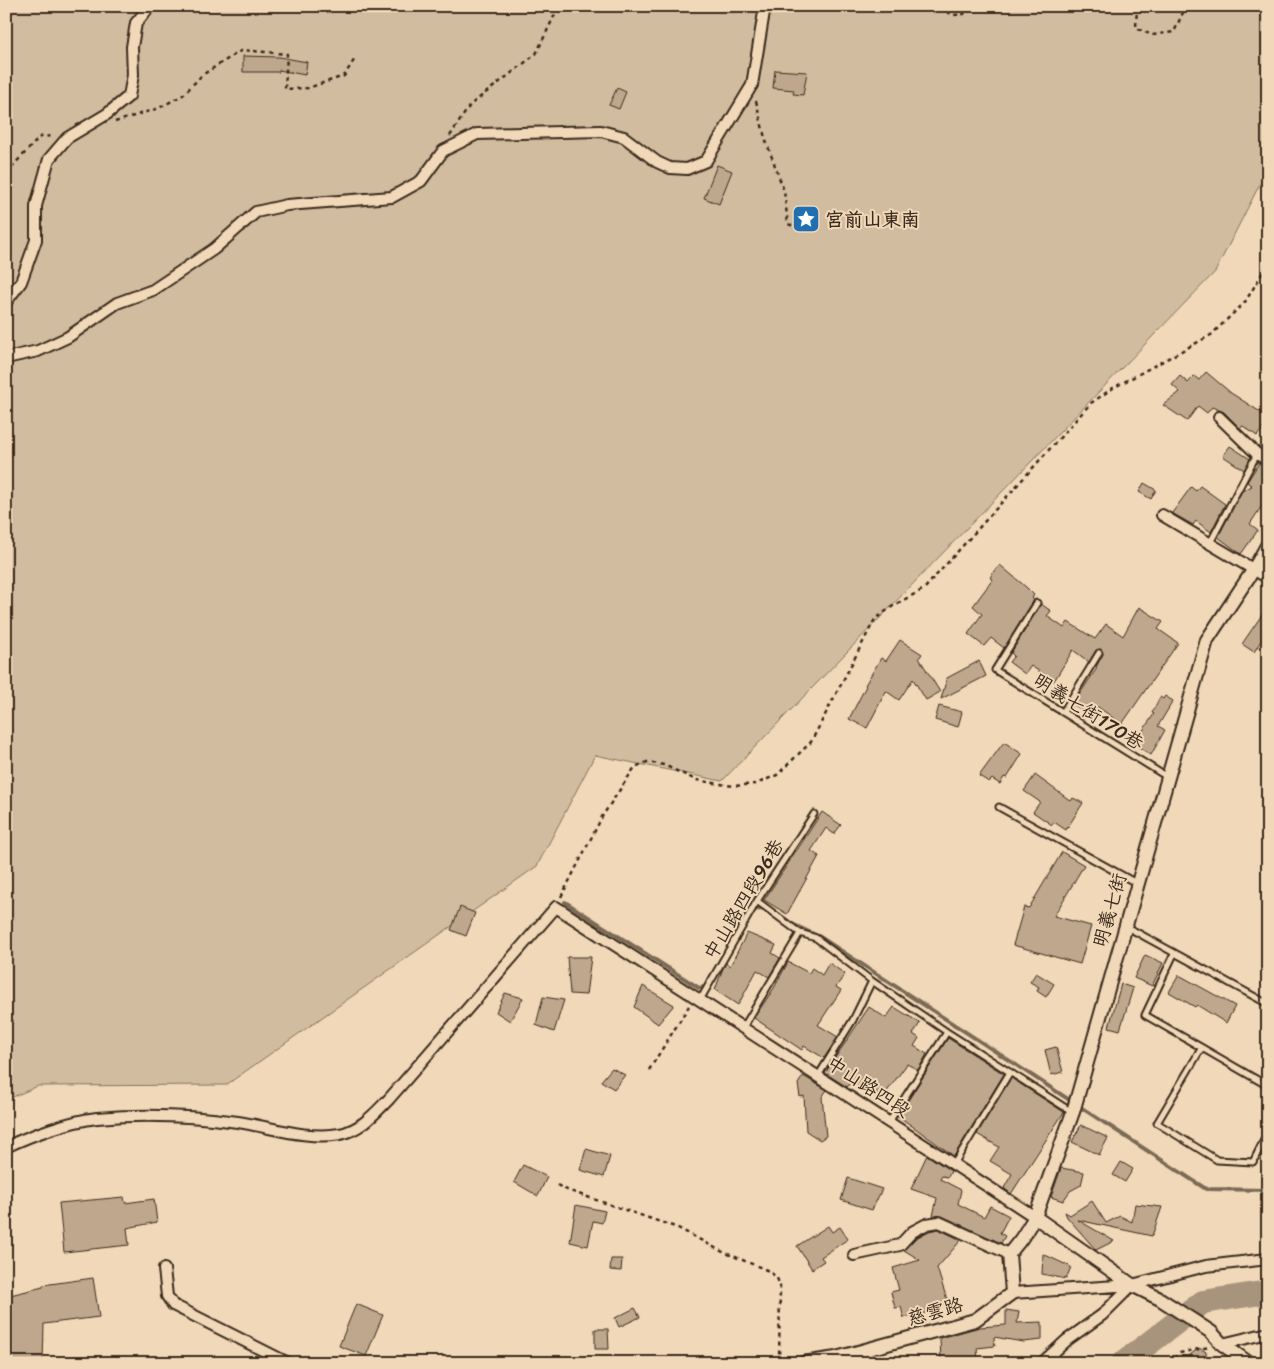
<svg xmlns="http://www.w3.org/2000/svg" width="1274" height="1369" font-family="Sriracha,'LXGW WenKai TC',sans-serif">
<rect width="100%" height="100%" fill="#f0d8b8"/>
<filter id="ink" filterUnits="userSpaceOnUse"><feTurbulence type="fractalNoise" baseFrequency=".02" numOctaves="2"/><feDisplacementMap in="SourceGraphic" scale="10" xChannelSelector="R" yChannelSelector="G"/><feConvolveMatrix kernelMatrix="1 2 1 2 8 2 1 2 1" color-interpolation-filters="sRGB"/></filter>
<g filter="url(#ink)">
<path fill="#d2bc9f" stroke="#86735e" d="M6,6H1268V168L1215,272L722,781L595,755L537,866L226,1085L38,1086L6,1100Z"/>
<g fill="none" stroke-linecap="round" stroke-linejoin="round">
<path stroke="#7c6a56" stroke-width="4" d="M565,902L699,988L705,987L706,985
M751,910L761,909L771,913
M788,922L820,937L1206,1189L1268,1190"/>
<path stroke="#a8947c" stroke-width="24" d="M1123,1363L1203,1302L1268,1292"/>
</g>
<path fill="#bea78d" stroke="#3b2a1e" d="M243,56L279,57L307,62L305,75L279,70V72H243Z
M775,70L807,72L803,95L793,94L794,90L773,88Z
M617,88L626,92L619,109L609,105Z
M717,165L732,171L719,204L704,198Z
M1206,372L1231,393L1268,417V422L1257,436L1243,426L1240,428L1224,412L1212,407L1207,413L1198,406L1187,421L1163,405L1180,392L1172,385L1180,376L1188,383L1194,376L1199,380Z
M1230,446L1250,459L1244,470L1223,456Z
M1259,463L1268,468V508L1263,504L1250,524L1258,530L1241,554L1218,537L1242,491L1252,486L1247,482Z
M1144,483L1156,490L1151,499L1139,492Z
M1200,486L1225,504L1211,532L1196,521L1193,525L1172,513L1191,487L1196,491Z
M1000,565L1027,588L1034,595L1032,598L1034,600L1004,648L991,638L984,646L968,634L982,614L973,606L993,579L990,577Z
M1041,604L1051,611L1047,616L1064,628L1068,622L1095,639L1106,624L1123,636L1139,607L1163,622L1158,629L1178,643L1122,724L1098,707L1091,716L1073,704L1097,668L1096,667L1103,654L1101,649L1096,650L1089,662L1073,650L1054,681L1031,666L1025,674L1009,662L1014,656L1011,653Z
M1268,606V630L1254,652L1242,644Z
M900,640L922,654L919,658L940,692L926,700L913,679L899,700L886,691L867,728L849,719L866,686L865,685L881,658L886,661Z
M979,661L986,676L941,699L947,678Z
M1165,696L1173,701L1158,726L1165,730L1151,755L1134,744L1154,714L1152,713L1160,697L1163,699Z
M939,706L962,712L958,727L935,720Z
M1004,742L1022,754L1007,778L1004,777L1000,784L992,779L989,782L979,776Z
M1035,775L1071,801L1073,798L1083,803L1066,830L1054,822L1052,825L1033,812L1040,802L1024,791Z
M822,812L841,825L834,834L826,828L811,851L819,856L787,914L764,900Z
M1062,852L1084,865L1054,916L1091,926L1080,964L1013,945L1024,907L1029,908Z
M460,907L475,913L466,936L451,930Z
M747,933L776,945L772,953L780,958L769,977L757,970L738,1005L715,990L723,968L726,963L730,966Z
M1145,955L1163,963L1152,986L1134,978Z
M567,957H591L586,995L570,994Z
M788,962L809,973L812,968L822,975L829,963L845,974L836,987L841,990L818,1025L838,1037L824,1058L804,1046L802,1050L754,1018L774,988Z
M1036,973L1054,984L1046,997L1037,991L1039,987L1030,982Z
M1179,975L1235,1006L1226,1023L1197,1005L1195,1007L1169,992Z
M1121,984L1133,988L1120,1030L1109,1027Z
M643,986L674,1005L658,1024L634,1007Z
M505,993L523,998L510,1021L496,1012Z
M543,997L564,1000L554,1032L536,1025Z
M869,1007L886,1018L894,1007L920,1023L913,1034L919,1038L914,1046L927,1054L918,1070L907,1064L883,1097L874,1090L869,1096L851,1082L847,1087L825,1073Z
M948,1038L1004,1074L954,1156L898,1116Z
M1056,1047L1063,1072L1051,1075L1045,1050Z
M612,1068L625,1075L614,1089L601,1081Z
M803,1076L827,1090L822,1097L826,1136L820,1140L806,1131L804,1096L800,1097L798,1084Z
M1011,1078L1064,1112L1011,1194L1004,1188L1012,1174L990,1161L999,1147L977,1134Z
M1081,1125L1108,1138L1099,1155L1072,1142Z
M586,1149L610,1156L604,1177L580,1170Z
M927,1155L951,1171L948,1177L942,1176L940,1179L961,1190L958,1204L984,1217L990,1206L1009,1216L1000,1233L1005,1236L1001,1243L942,1216H933L937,1198L911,1189Z
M1121,1162L1133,1169L1125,1182L1113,1175Z
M523,1165L547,1177L538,1196L514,1182Z
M1061,1168L1084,1172L1081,1185L1070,1191L1063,1201L1051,1197Z
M848,1178L882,1189L872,1210L841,1200Z
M124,1197L125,1203L154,1199L157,1222L127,1228L129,1245L64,1252L59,1203Z
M1092,1201L1106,1223L1120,1216L1132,1222L1135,1204L1162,1207L1152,1236L1078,1220L1114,1241L1096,1250L1067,1217L1065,1212L1070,1215Z
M576,1205L605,1211L602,1223L593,1221L588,1246L570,1242Z
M828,1226L832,1232L840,1227L848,1239L821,1257L824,1261L812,1269L797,1246Z
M938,1229L961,1240L937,1268L948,1303L932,1307L933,1311L904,1318L901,1307L895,1308L891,1292L899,1290L893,1268L920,1260L904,1250L916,1238L929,1231Z
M1043,1254L1071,1267L1066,1279L1042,1274Z
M611,1259H622L621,1271L610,1270Z
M93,1278L99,1317L44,1324L43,1363H6V1296L43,1287V1285Z
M356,1304L383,1315L366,1356L339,1346Z
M635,1308L640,1317L619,1327L615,1318Z
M1006,1310L1019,1312L1017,1323L1042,1322V1340L1023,1342L994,1337L995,1346L977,1348L978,1363H941L940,1338L980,1327L1006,1325Z
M595,1329H608L609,1349H595Z
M1199,1348L1206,1352L1207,1363H1191L1190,1355Z"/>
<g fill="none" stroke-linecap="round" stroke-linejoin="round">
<g stroke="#3b2a1e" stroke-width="9">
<path id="service" d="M1210,543L1257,454
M1037,603L995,670L1167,777
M1063,712L1099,653
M999,807L1136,883
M757,901L800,933L816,938L872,981L947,1032L1072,1112
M1127,927L1268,1004
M1174,954L1145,1015L1268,1086
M700,1000L757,901L814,814
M743,1028L800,933
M1201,1049L1157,1123L1217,1160L1253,1162L1268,1132
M818,1076L853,1020L872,981
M889,1122L947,1032
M954,1164L1010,1072"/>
</g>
<g stroke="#3b2a1e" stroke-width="14">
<path id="minor" d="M6,302L21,282L36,240V206L49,159L67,138L107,114L129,96L133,75L132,47L136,23L150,6
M6,358L38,351L68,337L117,303L153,290L214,249L256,212L287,205L392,197L421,181L443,151L477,134L601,131L624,137L657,162L670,168L687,169L706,161L752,85L765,6
M1219,417L1257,454L1268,460
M1162,515L1268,578
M6,1147C31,1135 70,1121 97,1118C143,1114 193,1116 238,1122C271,1127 307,1140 340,1134C361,1130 375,1113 389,1099L556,907L1035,1217
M854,1255L900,1245L912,1232L927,1224L939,1222L1009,1254
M164,1269L167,1296L173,1305L288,1363
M1012,1293L1132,1285L1206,1266L1268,1259
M1222,1344L1268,1333
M1042,1363L1067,1340L1102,1315L1132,1285"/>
</g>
<g stroke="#3b2a1e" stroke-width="16">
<path id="tertiary" d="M1035,1217L1132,1285L1160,1299L1211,1332L1222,1344L1249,1363
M803,1363L836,1358L975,1320L1012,1293L1009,1254L1021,1239L1035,1217L1073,1112L1207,640L1254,569L1268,544"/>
</g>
<path stroke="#3b2a1e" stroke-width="2.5" stroke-dasharray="4 4" stroke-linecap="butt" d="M932,6L954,15L964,14L967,6
M1137,6L1136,28L1152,35L1174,32L1186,6
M756,101L765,138L784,191L788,224L796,227L806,219
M115,122L159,108L183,95L202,75L242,50L287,54L285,89L308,88L344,76L356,57
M450,136L470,105L536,54L559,6
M6,173L40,137L54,136
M561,897L603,815L635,767L647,762L664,765L696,780L733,786L756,784L777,775L811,742L875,619L896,604L924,589L1091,403L1113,388L1211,335L1245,302L1268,264
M649,1070L689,1006
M557,1185L567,1190L678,1228L721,1251L769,1271L777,1278L780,1286L779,1363
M1167,1363L1180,1353L1209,1347"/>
<use href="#service" stroke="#f0d8b8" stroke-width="5"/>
<use href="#minor" stroke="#f0d8b8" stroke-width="10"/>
<use href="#tertiary" stroke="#f0d8b8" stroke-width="12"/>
</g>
</g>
<defs>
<g id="sight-square" transform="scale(1.4375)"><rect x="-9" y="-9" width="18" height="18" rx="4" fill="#1f6fb2" stroke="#f0d8b8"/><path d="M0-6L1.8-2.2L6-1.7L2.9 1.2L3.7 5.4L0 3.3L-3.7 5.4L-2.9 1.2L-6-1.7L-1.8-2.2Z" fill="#fff"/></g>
</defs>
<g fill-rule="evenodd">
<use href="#sight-square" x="806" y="219"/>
</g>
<g text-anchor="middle" stroke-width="4" stroke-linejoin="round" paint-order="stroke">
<g font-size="19" font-weight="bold" fill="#3b2a1e" stroke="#f0d8b8" text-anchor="start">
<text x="825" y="226">宮前山東南</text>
</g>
<g font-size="19" fill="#3b2a1e" stroke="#f0d8b8">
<text transform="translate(1089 711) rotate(32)" y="7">明義七街170巷</text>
<text transform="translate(743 899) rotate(-59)" y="7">中山路四段96巷</text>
<text transform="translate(1109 910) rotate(-74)" y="7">明義七街</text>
<text transform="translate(869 1086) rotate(33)" y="7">中山路四段</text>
<text transform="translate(935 1311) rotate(-16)" y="7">慈雲路</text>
</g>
</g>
<rect width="1274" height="1369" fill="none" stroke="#f0d8b8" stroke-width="25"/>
<rect x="12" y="12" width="1249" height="1344" fill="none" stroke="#3b2a1e" stroke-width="2" filter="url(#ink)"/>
</svg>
